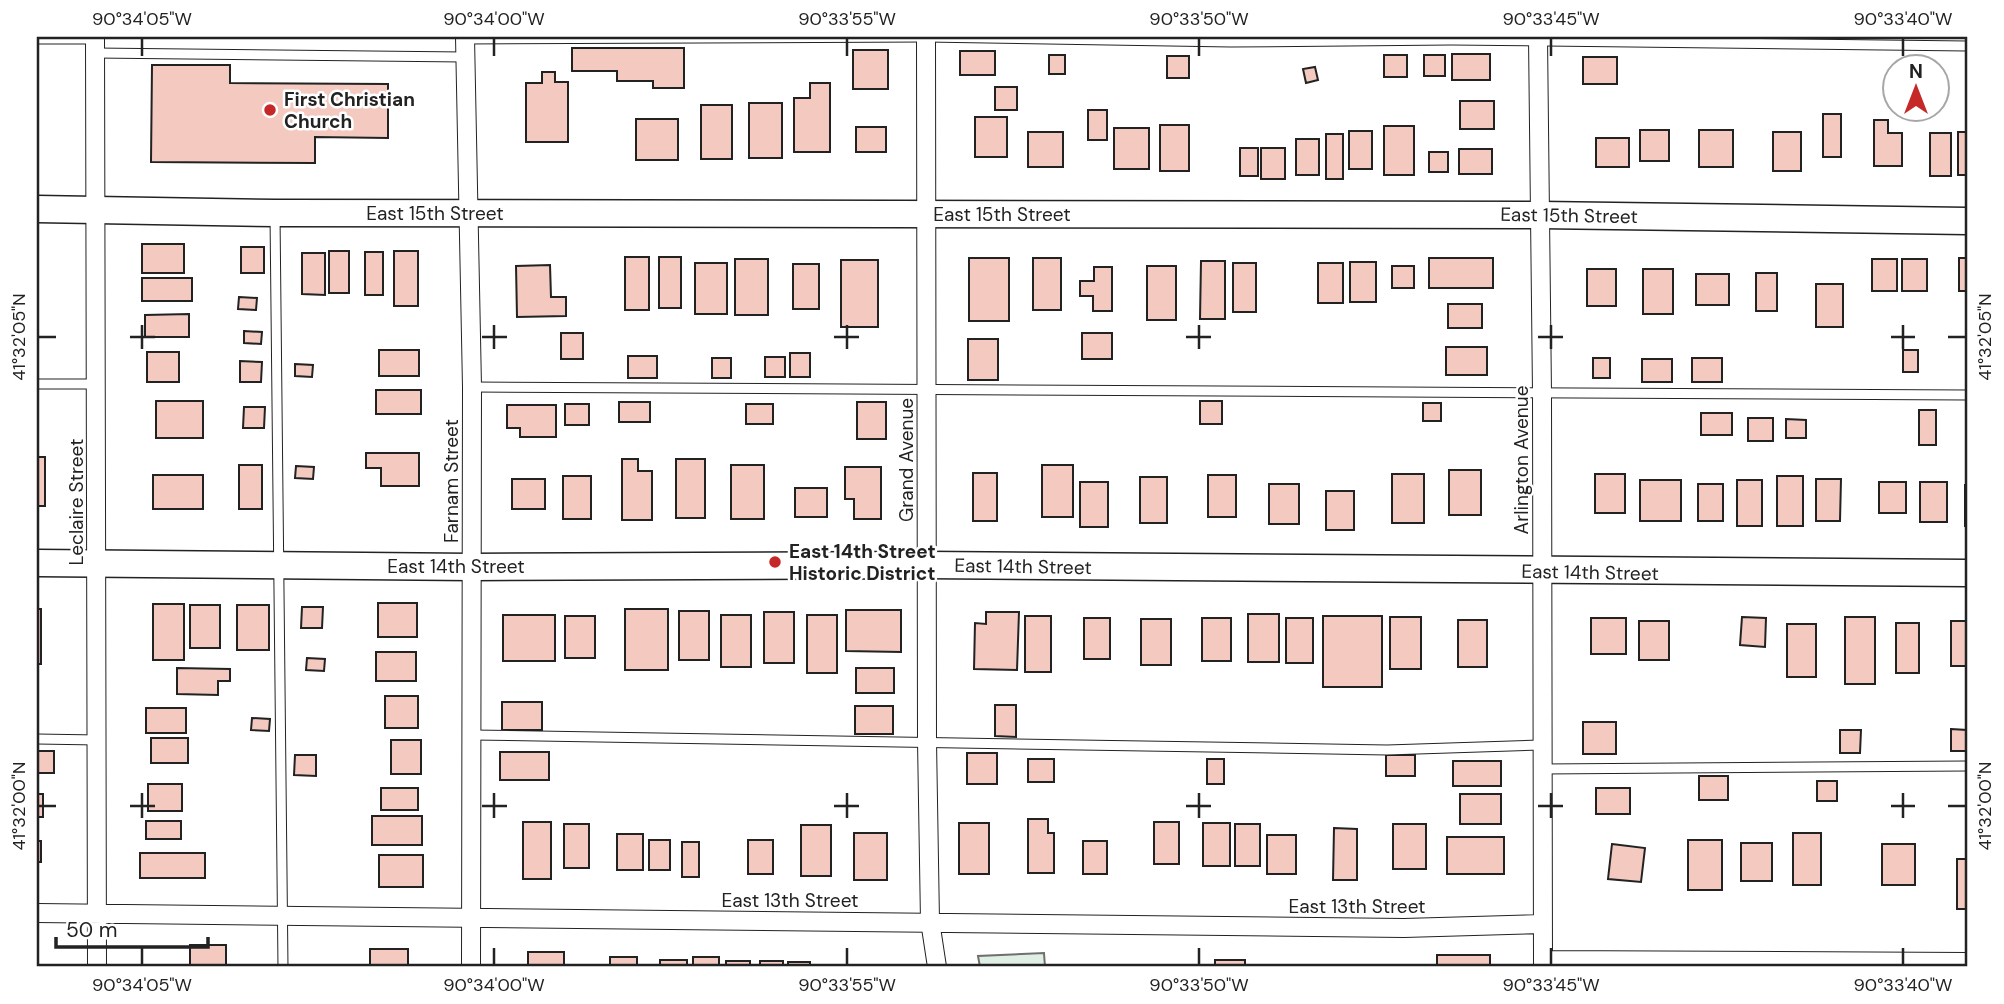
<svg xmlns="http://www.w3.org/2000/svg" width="2004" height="1004" font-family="'DM Sans',sans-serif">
<rect width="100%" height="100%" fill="#fff"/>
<path fill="#e0efe3" stroke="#6f6f6f" stroke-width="2" d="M1044,953L1045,967H980L978,956Z"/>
<path fill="#f3c9c0" stroke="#222" stroke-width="2" d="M572,48H684V88H653V81H617V71H572Z
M853,50H888V89H853Z
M960,51H995V75H960Z
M1452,54H1490V80H1452Z
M1049,55H1065V74H1049Z
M1384,55H1407V77H1384Z
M1424,55H1445V76H1424Z
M1167,56H1189V78H1167Z
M1583,57H1617V84H1583Z
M152,65H230V83L388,84V138L315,137V163L151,162Z
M1315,67L1318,80L1306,83L1303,69Z
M542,72H555V82H568V142H526V83H542Z
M810,83H830V152H794V98H810Z
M995,87H1017V110H995Z
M1460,101H1494V129H1460Z
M749,103H782V158H749Z
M701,105H732V159H701Z
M1088,110H1107V140H1088Z
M1823,114H1841V157H1823Z
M975,117H1007V157H975Z
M636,119H678V160H636Z
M1874,120H1888V133H1902V166H1874Z
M1160,125H1189V171H1160Z
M1384,126H1414V175H1384Z
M856,127H886V152H856Z
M1114,128H1149V169H1114Z
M1640,130H1669V161H1640Z
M1699,130H1733V167H1699Z
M1349,131H1372V169H1349Z
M1028,132H1063V167H1028Z
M1773,132H1801V171H1773Z
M1958,132H1967V175H1958Z
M1930,133H1951V176H1930Z
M1326,134H1343V179H1326Z
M1596,138H1629V167H1596Z
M1296,139H1319V175H1296Z
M1240,148H1258V176H1240Z
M1261,148H1285V179H1261Z
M1459,149H1492V174H1459Z
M1429,152H1448V172H1429Z
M142,244H184V273H142Z
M241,247H264V273H241Z
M329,251H349V293H329Z
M394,251H418V306H394Z
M365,252H383V295H365Z
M302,253H325V295L302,294Z
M625,257H649V310H625Z
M659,257H681V308H659Z
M969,258H1009V321H969Z
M1033,258H1061V310H1033Z
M1429,258H1493V288H1429Z
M1959,258H1967V291H1959Z
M735,259H768V315H735Z
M1872,259H1897V291H1872Z
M1902,259H1927V291H1902Z
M841,260H878V327H841Z
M1201,261H1225V319H1200Z
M1350,262H1376V302H1350Z
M695,263H727V314H695Z
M1233,263H1256V312H1233Z
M1318,263H1343V303H1318Z
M793,264H819V309H793Z
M550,265L551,297H566V316L517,317L516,266Z
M1147,266H1176V320H1147Z
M1392,266H1414V288H1392Z
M1094,267H1112V311H1093V296H1080V281H1094Z
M1587,269H1616V306H1587Z
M1643,269H1673V314H1643Z
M1756,273H1777V311H1756Z
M1696,274H1729V305H1696Z
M142,278H192V301H142Z
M1816,284H1843V327H1816Z
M239,297L257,298L256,310L238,309Z
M1448,304H1482V328H1448Z
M189,314V337H145V315Z
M244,331L262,332L261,344L244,343Z
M561,333H583V359H561Z
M1082,333H1112V359H1082Z
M968,339H998V380H968Z
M1446,347H1487V375H1446Z
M379,350H419V376H379Z
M1903,350H1918V372H1903Z
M147,352H179V382H147Z
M790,353H810V377H790Z
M628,356H657V378H628Z
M765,357H785V377H765Z
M712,358H731V378H712Z
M1593,358H1610V378H1593Z
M1692,358H1722V382H1692Z
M1642,359H1672V382H1642Z
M240,361L262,362L261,382H240Z
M295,364L313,365L312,377L295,376Z
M376,390H421V414H376Z
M156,401H203V438H156Z
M1200,401H1222V424H1200Z
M619,402H650V422H619Z
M857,402H886V439H857Z
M1423,403H1441V421H1423Z
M565,404H589V425H565Z
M746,404H773V424H746Z
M507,405H556V437H520V428H507Z
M244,407H265L264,428H243Z
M1919,410H1936V445H1919Z
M1701,413H1732V435H1701Z
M1748,418H1773V441H1748Z
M1786,419L1806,420V438H1786Z
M366,453H419V486H381V468H366Z
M37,457H45V506H37Z
M622,459H638V471H652V520H622Z
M676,459H705V518H676Z
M239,465H262V509H239Z
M731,465H764V519H731Z
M1042,465H1073V517H1042Z
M296,466L314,467L313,479L295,478Z
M845,467H881V519H854V499H845Z
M1449,470H1481V515H1449Z
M973,473H997V521H973Z
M1392,474H1424V523H1392Z
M1595,474H1625V513H1595Z
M153,475H203V509H153Z
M1208,475H1236V517H1208Z
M563,476H591V519H563Z
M1777,476H1803V526H1777Z
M1140,477H1167V523H1140Z
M512,479H545V509H512Z
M1816,479H1841L1840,521H1816Z
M1640,480H1681V521H1640Z
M1737,480H1762V526H1737Z
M1080,482H1108V527H1080Z
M1879,482H1906V513H1879Z
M1920,482H1947V522H1920Z
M1269,484H1299V524H1269Z
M1698,484H1723V521H1698Z
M1965,485H1967V526H1965Z
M795,488H827V517H795Z
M1326,491H1354V530H1326Z
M378,603H417V637H378Z
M153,604H184V660H153Z
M190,605H220V648H190Z
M237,605H269V650H237Z
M302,607H323L322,628H301Z
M37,609H41V664H37Z
M625,609H668V670H625Z
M846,610H901V652L846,651Z
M679,611H709V660H679Z
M764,612H794V663H764Z
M986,612H1019L1017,670L974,669L975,623L986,624Z
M1248,614H1279V662H1248Z
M503,615H555V661H503Z
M721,615H751V667H721Z
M807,615H837V673H807Z
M565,616H595V658H565Z
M1025,616H1051V672H1025Z
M1323,616H1382V687H1323Z
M1390,617H1421V669H1390Z
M1742,617L1766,618L1765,647L1740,645Z
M1845,617H1875V684H1845Z
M1084,618H1110V659H1084Z
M1202,618H1231V661H1202Z
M1286,618H1313V663H1286Z
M1591,618H1626V654H1591Z
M1141,619H1171V665H1141Z
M1458,620H1487V667H1458Z
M1639,621H1669V660H1639Z
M1951,621H1967V666H1951Z
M1896,623H1919V673H1896Z
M1787,624H1816V677H1787Z
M376,652H416V681H376Z
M307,658L325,659L324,671L306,670Z
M177,668L230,669V681H218V695L177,694Z
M856,668H894V693H856Z
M385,696H418V728H385Z
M502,702H542V730H502Z
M995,705H1016V737L995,736Z
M855,706H893V734H855Z
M146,708H186V733H146Z
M252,718L270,719L269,731L251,730Z
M1583,722H1616V754H1583Z
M1951,729L1967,730V751H1951Z
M1840,730H1861L1860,753H1840Z
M151,738H188V763H151Z
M391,740H421V774H391Z
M37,751H54V773H37Z
M500,752H549V780H500Z
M967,753H997V784H967Z
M295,755H316V776L294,775Z
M1386,755H1415V776H1386Z
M1028,759H1054V782H1028Z
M1207,759H1224V784H1207Z
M1453,761H1501V786H1453Z
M1699,776H1728V800H1699Z
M1817,781H1837V801H1817Z
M148,784H182V811H148Z
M381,788H418V810H381Z
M1596,788H1630V814H1596Z
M37,794H43V817H37Z
M1460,794H1501V824H1460Z
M372,816H422V845H372Z
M1028,819H1048V833H1054V873H1028Z
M146,821H181V839H146Z
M523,822H551V879H523Z
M1154,822H1179V864H1154Z
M959,823H989V874H959Z
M1203,823H1230V866H1203Z
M564,824H589V868H564Z
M1235,824H1260V866H1235Z
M1393,824H1426V869H1393Z
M801,825H831V876H801Z
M1334,828L1357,829V880H1333Z
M854,833H887V880H854Z
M1793,833H1821V885H1793Z
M617,834H643V870H617Z
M1267,835H1296V874H1267Z
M1447,837H1504V874H1447Z
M649,840H670V870H649Z
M748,840H773V874H748Z
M1688,840H1722V890H1688Z
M37,841H41V862H37Z
M1083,841H1107V874H1083Z
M682,842H699V877H682Z
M1741,843H1772V881H1741Z
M1612,844L1645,848L1641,882L1608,879Z
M1882,844H1915V885H1882Z
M140,853H205V878H140Z
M379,855H423V887H379Z
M1957,859H1967V909H1957Z
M190,945H226V966H190Z
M370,949H408V967H370Z
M528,952H564V967H528Z
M1437,955H1490V967H1437Z
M610,957H637V967H610Z
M693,957H719V967H693Z
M660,960H687V967H660Z
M1215,960H1245V967H1215Z
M726,961H750V967H726Z
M760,961H783V967H760Z
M788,962H810V967H788Z"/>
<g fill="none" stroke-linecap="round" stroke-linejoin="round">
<g stroke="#222" stroke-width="11">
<path id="lane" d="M37,39H95
M465,39L926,37L1231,42L1451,40L1967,46
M95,53L464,57
M275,215L283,967
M37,384H97
M472,387L1967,395
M473,735L1387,750L1540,745
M37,739L98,740
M1543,769L1967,766"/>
</g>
<g stroke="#222" stroke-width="20">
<path id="street" d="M95,37L97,967
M465,37L472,387L471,967
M926,37L927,741L930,921L937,967
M1538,37L1542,393L1543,967
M37,913L1404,928L1543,924
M1543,960L1967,962"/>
</g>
<g stroke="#222" stroke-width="29">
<path id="secondary" d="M37,209L275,213L1540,215L1967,221
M37,563L472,567L926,565L1967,573"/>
</g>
<use href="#lane" stroke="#fff" stroke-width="9"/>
<use href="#street" stroke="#fff" stroke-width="18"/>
<use href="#secondary" stroke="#fff" stroke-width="26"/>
</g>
<path fill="none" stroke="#222" stroke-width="2.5" d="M142,38V56M494,38V56M847,38V56M1199,38V56M1551,38V56M1903,38V56M142,325V349M494,325V349M847,325V349M1199,325V349M1551,325V349M1903,325V349M38,337H56M130,337H155M482,337H507M834,337H859M1186,337H1211M1538,337H1563M1891,337H1915M1948,337H1966M142,793V818M494,793V818M847,793V818M1199,793V818M1551,793V818M1903,793V818M38,806H56M130,806H155M482,806H507M834,806H859M1186,806H1211M1538,806H1563M1891,806H1915M1948,806H1966M142,948V965M494,948V965M847,948V965M1199,948V965M1551,948V965M1903,948V965"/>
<g fill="#c62828" stroke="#fff" stroke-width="2.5">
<circle cx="270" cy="110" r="7"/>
<circle cx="775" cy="562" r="7"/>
</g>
<g text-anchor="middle" stroke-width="5" stroke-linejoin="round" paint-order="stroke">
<g font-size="19" font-weight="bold" fill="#222" stroke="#fff" text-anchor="start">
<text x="284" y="106">First Christian<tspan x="284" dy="22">Church</tspan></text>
<text x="789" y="558">East 14th Street<tspan x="789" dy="22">Historic District</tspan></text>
</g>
<g font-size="19" fill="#222" stroke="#fff">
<text x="435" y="220">East 15th Street</text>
<text x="1002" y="221">East 15th Street</text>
<text transform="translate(1569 215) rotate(1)" y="7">East 15th Street</text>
<text transform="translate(906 460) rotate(-90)" y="7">Grand Avenue</text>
<text transform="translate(1521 460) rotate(-90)" y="7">Arlington Avenue</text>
<text transform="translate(451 481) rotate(-90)" y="7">Farnam Street</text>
<text transform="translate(76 502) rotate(-90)" y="7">Leclaire Street</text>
<text x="456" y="573">East 14th Street</text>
<text transform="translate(1023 566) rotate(1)" y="7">East 14th Street</text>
<text transform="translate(1590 572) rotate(1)" y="7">East 14th Street</text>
<text x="790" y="907">East 13th Street</text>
<text x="1357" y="913">East 13th Street</text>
</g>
</g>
<rect width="2004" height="1004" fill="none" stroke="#ffffff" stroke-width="77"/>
<g transform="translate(1916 88)"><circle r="33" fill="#ffffff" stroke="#a7a7a7" stroke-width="2"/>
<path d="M0-5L12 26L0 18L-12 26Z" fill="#c62828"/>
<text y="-10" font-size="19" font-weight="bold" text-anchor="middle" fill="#222222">N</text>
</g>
<path d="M56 937v10h152v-10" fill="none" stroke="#222222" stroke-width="3.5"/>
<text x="66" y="937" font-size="21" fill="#222222" stroke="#ffffff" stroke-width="5" paint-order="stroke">50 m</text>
<rect x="38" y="38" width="1928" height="927" fill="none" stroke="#222" stroke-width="2.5"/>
<g font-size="18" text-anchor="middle" fill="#222">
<text x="142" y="25">90°34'05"W</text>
<text x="494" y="25">90°34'00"W</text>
<text x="847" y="25">90°33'55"W</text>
<text x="1199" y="25">90°33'50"W</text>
<text x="1551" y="25">90°33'45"W</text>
<text x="1903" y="25">90°33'40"W</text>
<text transform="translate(19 337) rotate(-90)" y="6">41°32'05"N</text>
<text transform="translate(1985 337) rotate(-90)" y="6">41°32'05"N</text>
<text transform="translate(19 806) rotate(-90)" y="6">41°32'00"N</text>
<text transform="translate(1985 806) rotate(-90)" y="6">41°32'00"N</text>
<text x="142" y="991">90°34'05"W</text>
<text x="494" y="991">90°34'00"W</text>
<text x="847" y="991">90°33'55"W</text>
<text x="1199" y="991">90°33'50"W</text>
<text x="1551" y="991">90°33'45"W</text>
<text x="1903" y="991">90°33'40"W</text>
</g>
</svg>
